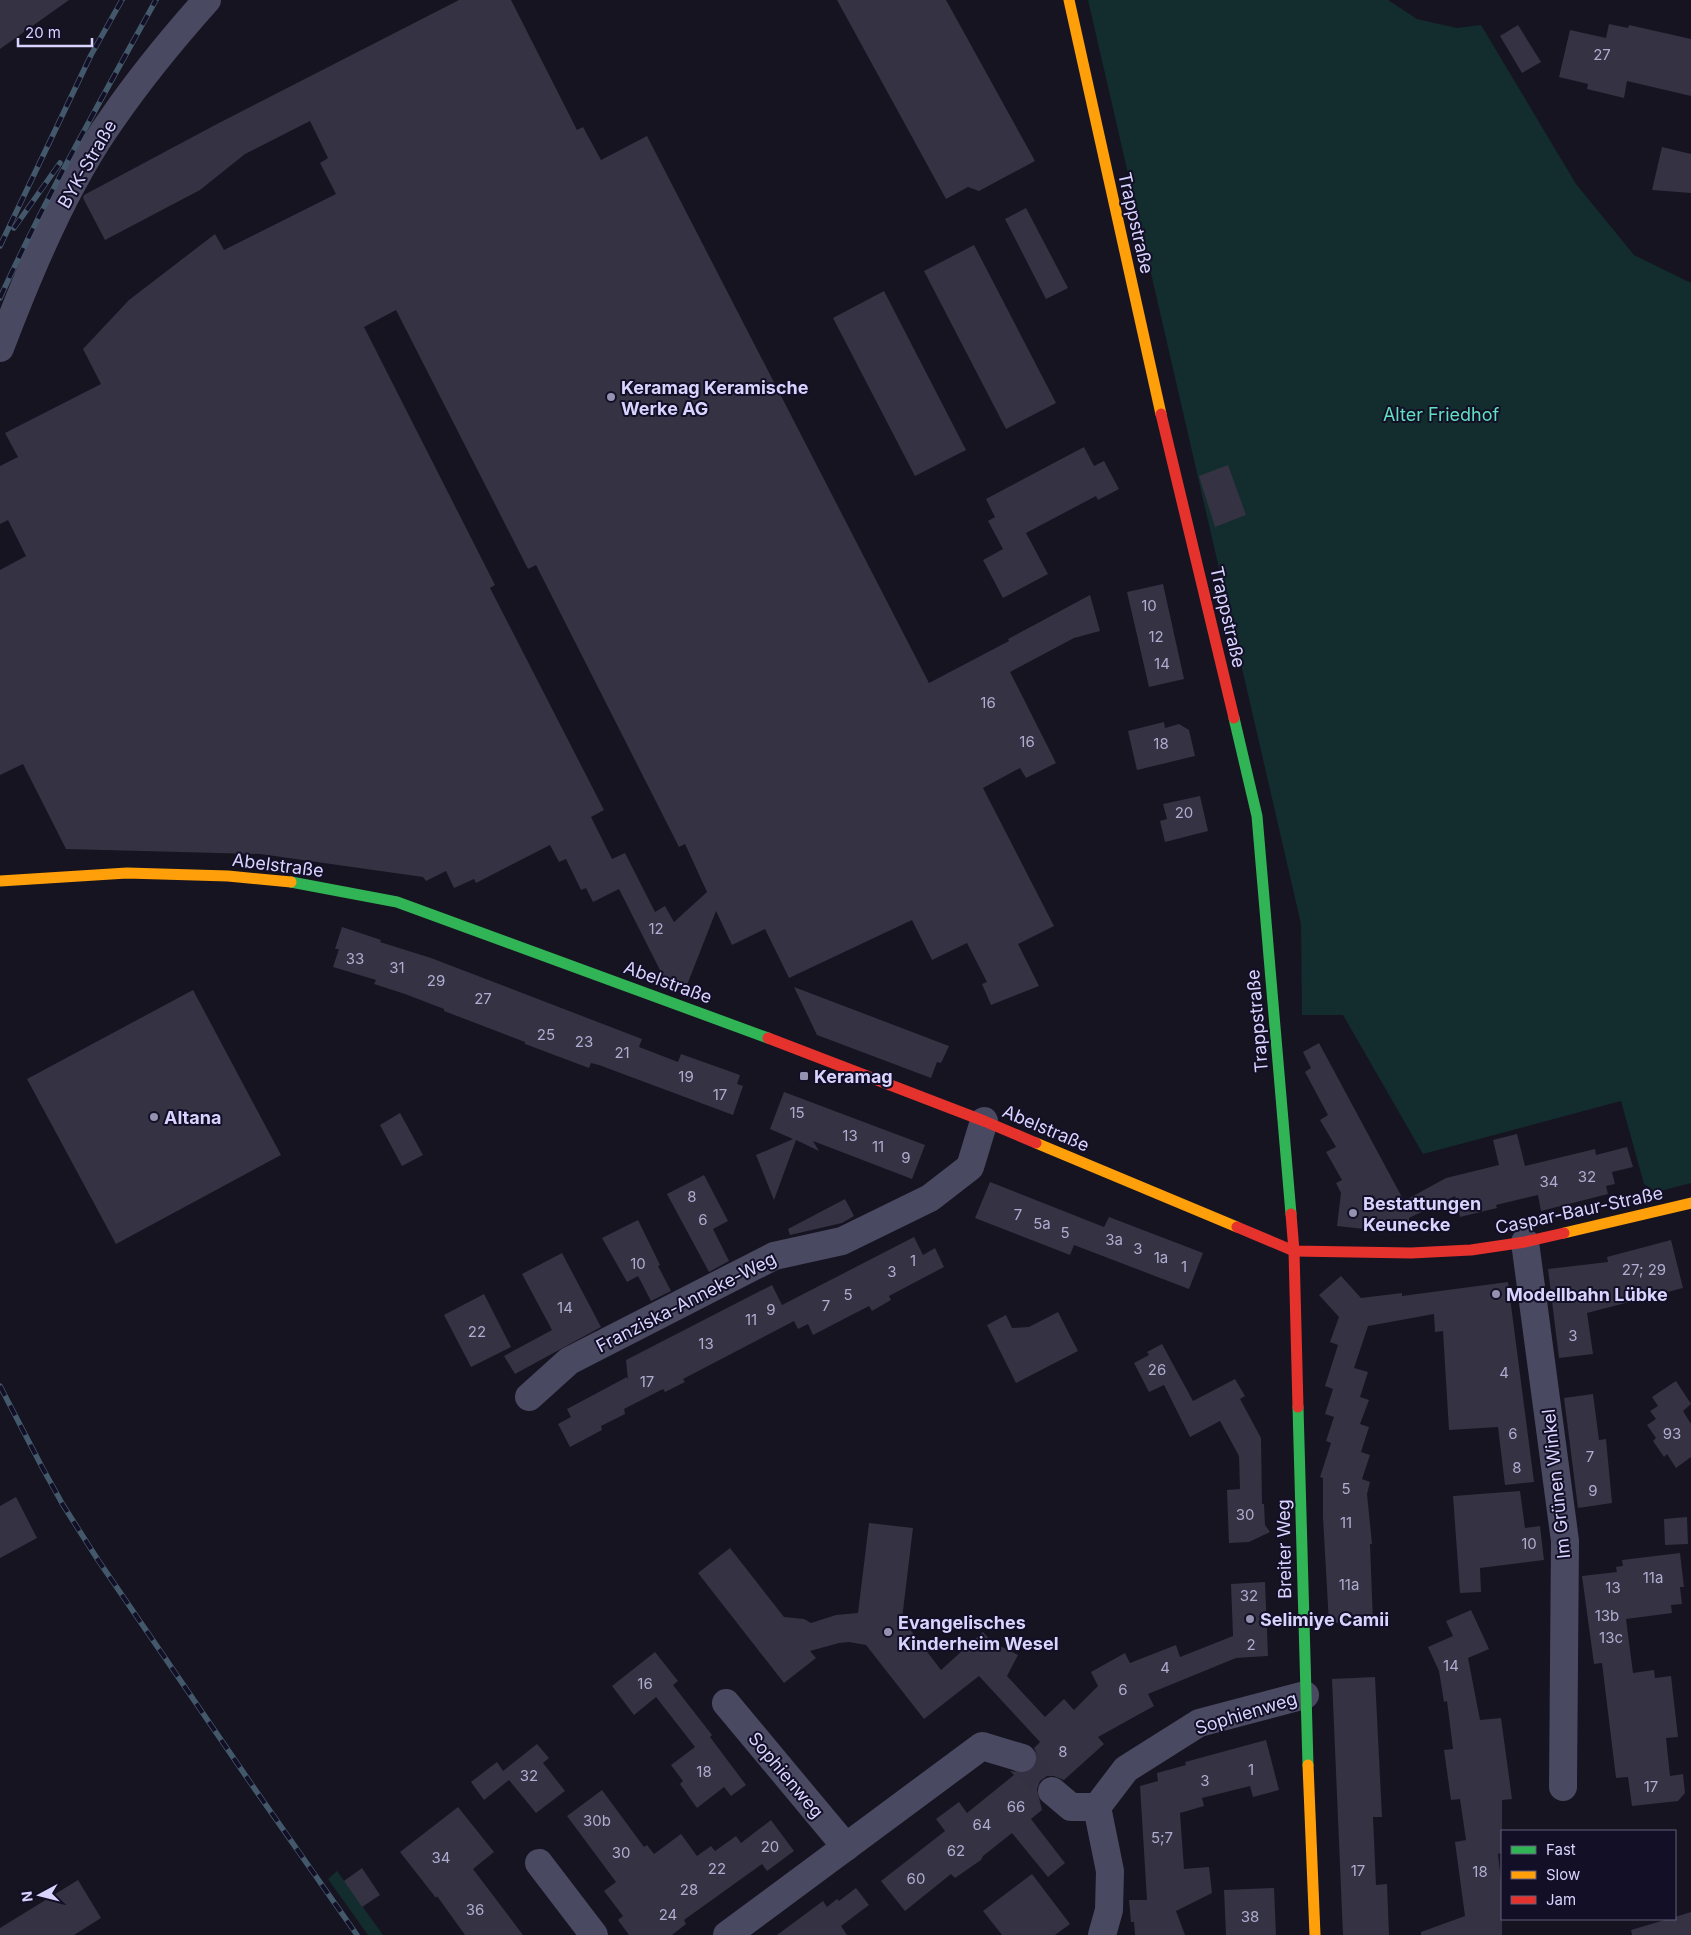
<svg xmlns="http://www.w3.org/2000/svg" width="1691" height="1935" font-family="Inter,sans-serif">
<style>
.green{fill:#132c2d}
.building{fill:#343243;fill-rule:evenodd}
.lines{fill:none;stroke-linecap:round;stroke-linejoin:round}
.street-tunnel{stroke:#333142;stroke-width:28;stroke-dasharray:28 14;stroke-linecap:butt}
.street{stroke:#4a4962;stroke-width:28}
.fast{stroke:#30b455;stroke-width:11}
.slow{stroke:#ff9f0a;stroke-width:11}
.jam{stroke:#e5322d;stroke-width:11}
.rail-casing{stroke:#43596b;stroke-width:5.5}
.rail{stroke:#130f26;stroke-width:4;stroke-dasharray:11;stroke-linecap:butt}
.poi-dot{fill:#9591b1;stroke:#130f26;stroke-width:2}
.labels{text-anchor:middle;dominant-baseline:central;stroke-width:4;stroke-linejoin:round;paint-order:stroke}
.number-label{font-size:15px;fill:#b0acd0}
.street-label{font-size:18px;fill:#d9d4ff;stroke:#130f26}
.poi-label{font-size:18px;font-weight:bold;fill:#d9d4ff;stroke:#130f26;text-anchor:start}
.park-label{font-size:18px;fill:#5fe0c0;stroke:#130f26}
</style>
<rect width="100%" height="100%" fill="#161421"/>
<g class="green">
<path d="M1088,0H1388L1417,19L1457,28L1481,25L1576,184L1634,255L1691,283V1183L1656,1192L1644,1184L1621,1101L1423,1154L1343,1015H1302L1301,924Z"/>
<path d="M337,1871L383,1935H368L328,1879Z"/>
</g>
<g class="building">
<path d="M0,0H69L0,49Z"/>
<path d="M459,0H511L577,130L583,127L601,160L647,136L929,683L1009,641L1008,639L1090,595L1100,631L1074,638L1010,672L1056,763L1026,778L1020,768L983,788L1054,926L1018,944L1039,986L991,1005L982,984L987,982L967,943L932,960L912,920L789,978L765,929L732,945L716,911L687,985L663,976L619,889L593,902L586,888L581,890L566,859L559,862L550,845L476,883L474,879L454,888L446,871L426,881L423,877L260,854L66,849L23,764L0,775V570L26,556L8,520L0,524V466L18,457L5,433L101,384L83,349L129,300L215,234L224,250L336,194L320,163L328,158L310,121L245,154L200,190L105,240L83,198L84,195L217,124ZM396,310L528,569L536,565L679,847L685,844L707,892L674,922L665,906L655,912L625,853L612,859L591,817L604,810L490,588L495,585L364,327Z"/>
<path d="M837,0H946L1035,161L979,191L968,187L946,199Z"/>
<path d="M1609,24L1628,28L1629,25L1691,39V96L1627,81L1624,98L1587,89L1588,84L1559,77L1570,30L1606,38Z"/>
<path d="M1518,25L1541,62L1522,73L1500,36Z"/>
<path d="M1662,147L1691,154V193L1652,190Z"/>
<path d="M1026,208L1068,288L1046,299L1005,219Z"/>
<path d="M974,245L1056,403L1006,429L924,271Z"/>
<path d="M884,291L966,450L915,476L833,318Z"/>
<path d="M1084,447L1094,466L1104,461L1119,489L1098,500L1096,496L1026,533L1048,574L1003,598L983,560L1003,549L988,521L995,517L986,499Z"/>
<path d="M1228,465L1246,515L1215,527L1199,476Z"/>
<path d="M1163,584L1184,679L1149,687L1127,592Z"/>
<path d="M1164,722L1165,728L1179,724L1189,730L1195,756L1137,770L1128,731Z"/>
<path d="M1200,796L1208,831L1165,842L1160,821L1167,819L1163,804Z"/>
<path d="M342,927L381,940L380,942L431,958L642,1039L639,1047L678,1062L681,1054L740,1075L737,1084L743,1086L733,1115L599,1065L591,1063L589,1068L525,1044V1042L444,1011V1009L405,994L374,984L376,980L333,967L339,949H335Z"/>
<path d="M794,987L949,1046L941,1063L937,1062L931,1078L817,1035Z"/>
<path d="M193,990L281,1155L116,1244L27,1079Z"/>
<path d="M1319,1043L1404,1201L1446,1178L1499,1165L1493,1140L1517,1134L1525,1166L1595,1149L1596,1155L1627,1147L1633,1167L1612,1172L1615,1184L1606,1186L1608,1194L1541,1211L1538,1195L1496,1205L1497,1208L1460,1217L1455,1196L1409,1218V1231H1382L1337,1226L1341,1193L1336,1183L1342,1180L1326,1152L1336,1147L1320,1120L1328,1115L1305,1072L1311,1068L1303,1052Z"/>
<path d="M784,1092L925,1145L912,1179L813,1141L819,1151L796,1140L774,1200L756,1155L793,1139L770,1129Z"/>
<path d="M400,1113L423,1155L402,1166L380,1125Z"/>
<path d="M704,1175L728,1221L713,1229L729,1261L709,1272L667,1194Z"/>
<path d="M990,1182L1104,1227L1109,1217L1203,1253L1189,1289L1074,1245L1070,1255L975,1218Z"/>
<path d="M845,1199L854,1216L842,1223L790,1235L788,1229Z"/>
<path d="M638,1220L660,1265L658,1266L671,1291L651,1301L638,1276L627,1282L602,1238Z"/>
<path d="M914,1237L923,1255L935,1248L944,1267L889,1296L891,1300L872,1311L869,1306L813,1335L808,1324L798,1329L794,1321L683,1379L685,1382L665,1392L663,1389L624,1409L625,1414L601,1426L602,1430L570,1447L558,1424L571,1417L567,1409L627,1377L628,1380L626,1360L772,1285L782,1305Z"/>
<path d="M1671,1240L1683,1288L1587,1313L1593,1354L1559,1358L1548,1269L1608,1262L1607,1257Z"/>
<path d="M562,1253L601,1327L515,1374L504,1356L552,1330L522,1274Z"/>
<path d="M1341,1276L1361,1298L1402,1293V1296L1508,1282L1534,1482L1505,1485L1498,1427L1449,1430L1443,1331L1435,1332L1434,1314L1368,1326L1354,1368L1368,1372L1360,1397L1369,1400L1360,1424L1369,1427L1361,1452L1370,1455L1362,1479L1370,1482L1367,1494L1372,1544H1370L1373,1622L1329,1623L1323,1518V1478L1320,1477L1331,1443L1326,1441L1334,1417L1325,1414L1333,1389L1325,1386L1338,1345L1330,1342L1339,1317L1319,1295Z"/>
<path d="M484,1294L511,1347L471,1367L444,1315Z"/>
<path d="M1058,1312L1078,1351L1016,1383L987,1325L1006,1315L1012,1328L1029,1327Z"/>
<path d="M1162,1344L1193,1401L1235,1379L1245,1396L1240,1399L1261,1438L1262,1504H1264L1265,1525L1270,1532L1249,1542L1229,1543L1227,1490L1240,1489L1239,1456L1220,1421L1190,1437L1164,1385L1149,1392L1134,1363L1149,1355L1147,1352Z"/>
<path d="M1676,1381L1691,1404L1683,1411L1691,1424V1457L1676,1468L1667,1454L1664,1457L1653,1441L1656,1438L1647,1425L1656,1419L1650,1411L1658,1406L1652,1397Z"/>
<path d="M1593,1394L1599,1440L1606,1439L1612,1503L1578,1508L1564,1398Z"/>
<path d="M1520,1491L1525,1528L1540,1526L1544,1560L1480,1568L1481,1592L1460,1593L1453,1496Z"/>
<path d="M16,1497L37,1538L0,1558V1506Z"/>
<path d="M1687,1517L1688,1544L1665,1545L1664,1519Z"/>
<path d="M869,1523L913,1528L902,1619L941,1670L983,1632L992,1642L1018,1655L1007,1676L1045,1717L1064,1699L1074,1710L1098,1686L1091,1672L1125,1653L1130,1663L1176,1645L1180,1657L1233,1636L1231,1584L1265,1582L1268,1656L1236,1658L1148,1694L1154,1706L1098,1737L1104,1744L1064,1780L1054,1776H1047L1040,1781L1037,1789L1042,1810L1031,1819L1065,1863L1048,1877L1012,1833L983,1856L981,1860L955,1878L951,1874L905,1911L881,1881L945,1831L936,1819L959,1802L967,1813L1014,1775L1010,1771L1025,1773L1032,1770L1037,1762V1754L1034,1748L1040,1742L979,1676L924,1719L866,1645L849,1642L839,1643L810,1651L816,1658L784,1683L698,1573L730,1548L784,1617L804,1619L811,1623L836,1615L858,1613Z"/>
<path d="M1680,1553L1684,1587H1680L1682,1604L1671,1605L1672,1613L1626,1619L1633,1673L1654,1670L1655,1678L1671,1676L1678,1737L1666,1738L1670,1776L1683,1774L1685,1793L1678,1801L1632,1806L1628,1777L1616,1778L1602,1663L1594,1664L1582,1576L1617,1572L1616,1567L1623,1566L1622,1560Z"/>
<path d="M1471,1610L1489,1649L1468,1658L1480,1720L1501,1718L1512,1799L1502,1800V1853L1498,1854L1502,1889V1935H1421V1932L1465,1916L1455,1842L1466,1840L1460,1799L1451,1800L1444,1750L1453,1749L1447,1701L1444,1702L1439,1671L1428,1647L1453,1636L1446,1621Z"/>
<path d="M655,1652L678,1681L673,1685L712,1735L710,1737L746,1785L731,1796L724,1787L697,1808L680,1784L683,1781L671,1765L695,1747L656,1697L634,1715L612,1686Z"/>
<path d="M1375,1677L1382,1817H1373L1376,1885L1387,1884L1389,1935H1343L1332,1679Z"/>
<path d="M1266,1740L1279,1790L1253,1797L1250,1786L1202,1798L1204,1806L1180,1813L1184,1869L1209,1867L1212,1893L1176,1911L1185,1935H1135L1134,1922H1131L1129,1900H1147L1140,1786L1158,1781L1157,1773L1186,1765L1185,1762Z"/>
<path d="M537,1744L549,1758L543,1763L565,1791L536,1813L509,1780L484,1800L471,1782L497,1762L503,1771Z"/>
<path d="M602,1790L644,1847L647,1845L654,1854L681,1834L697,1856L711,1846L715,1851L736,1836L741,1843L771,1820L794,1851L767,1871L762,1864L684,1920L686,1924L672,1935H629L618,1920L623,1916L604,1891L616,1882L567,1816Z"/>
<path d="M458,1807L494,1852L473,1869L523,1935H465L437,1896L436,1898L400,1852Z"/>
<path d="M362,1868L380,1895L362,1907L344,1881Z"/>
<path d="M1032,1874L1070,1924L1055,1935H1002L983,1911Z"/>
<path d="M78,1880L101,1918L74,1935H0V1928Z"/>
<path d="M856,1888L869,1905L841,1926L847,1935H777L823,1901L827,1907L837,1899L839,1901Z"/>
<path d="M1274,1888L1276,1935H1226L1224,1890Z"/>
<path d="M1691,1912V1935H1632L1631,1930L1668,1919H1675V1917Z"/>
</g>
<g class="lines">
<path class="street-tunnel" d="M1022,1758L1052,1791"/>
<g class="street">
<path d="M0,348C29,272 65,185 112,119C141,77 173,38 207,0"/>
<path d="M1525,1242L1565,1541L1563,1787"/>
<path d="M529,1397L569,1361L774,1256L842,1241L930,1198L970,1167L984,1121"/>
<path d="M726,1703L846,1847"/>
<path d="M1052,1791L1071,1807H1097L1126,1769L1199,1723L1305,1695"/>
<path d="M1097,1807L1110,1871L1109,1910L1102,1935"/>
<path d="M539,1863L594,1935"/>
<path d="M727,1935L982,1746L1022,1758"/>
</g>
<g class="fast">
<path d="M1234,718L1257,816L1291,1214"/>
<path d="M291,882L397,902L768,1038"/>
<path d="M1298,1407L1308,1765"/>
</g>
<g class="slow">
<path d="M1069,0L1161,414"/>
<path d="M0,881L127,873L228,876L291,882"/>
<path d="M1036,1143L1237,1227"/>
<path d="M1564,1233L1691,1203"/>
<path d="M1308,1765L1315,1935"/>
</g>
<g class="jam">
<path d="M1161,414L1234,718"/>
<path d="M768,1038L984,1121L1036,1143"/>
<path d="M1291,1214L1294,1251L1298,1407"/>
<path d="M1237,1227L1294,1251L1411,1253L1471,1250L1525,1242L1564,1233"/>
</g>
<defs>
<g id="rail">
<path d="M14,228L60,163"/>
<path d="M0,246L91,55L122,0"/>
<path d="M0,298C46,196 102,98 156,0"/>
<path d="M0,1386L42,1467L63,1505L98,1560L252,1785L357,1935"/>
</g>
</defs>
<use href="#rail" class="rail-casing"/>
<use href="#rail" class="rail"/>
</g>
<g class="poi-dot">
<circle cx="611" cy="397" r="5"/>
<rect x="799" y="1071" width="10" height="10" rx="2.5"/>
<circle cx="154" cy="1117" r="5"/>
<circle cx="1353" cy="1213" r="5"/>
<circle cx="1496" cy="1294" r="5"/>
<circle cx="1250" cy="1619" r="5"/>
<circle cx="888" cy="1632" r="5"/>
</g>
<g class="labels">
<g class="number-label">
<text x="1602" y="54">27</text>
<text x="1149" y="605">10</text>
<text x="1156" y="636">12</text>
<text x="1162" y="663">14</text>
<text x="988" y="702">16</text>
<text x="1027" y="741">16</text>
<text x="1161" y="743">18</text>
<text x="1184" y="812">20</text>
<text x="656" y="928">12</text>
<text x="355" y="958">33</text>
<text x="397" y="967">31</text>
<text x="436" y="980">29</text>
<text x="483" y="998">27</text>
<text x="546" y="1034">25</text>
<text x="584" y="1041">23</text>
<text x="622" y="1052">21</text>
<text x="686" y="1076">19</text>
<text x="720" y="1094">17</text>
<text x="797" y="1112">15</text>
<text x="850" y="1135">13</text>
<text x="878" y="1146">11</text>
<text x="906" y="1157">9</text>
<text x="1587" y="1176">32</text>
<text x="1549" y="1181">34</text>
<text x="692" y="1196">8</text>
<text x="1018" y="1214">7</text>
<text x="703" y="1219">6</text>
<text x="1042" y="1223">5a</text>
<text x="1065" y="1232">5</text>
<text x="1114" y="1239">3a</text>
<text x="1138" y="1248">3</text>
<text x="1161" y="1257">1a</text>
<text x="913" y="1260">1</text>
<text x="638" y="1263">10</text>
<text x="1184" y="1266">1</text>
<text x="1644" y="1269">27; 29</text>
<text x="892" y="1271">3</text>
<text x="848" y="1294">5</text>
<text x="826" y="1305">7</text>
<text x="565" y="1307">14</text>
<text x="771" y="1309">9</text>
<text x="751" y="1319">11</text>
<text x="477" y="1331">22</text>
<text x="1573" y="1335">3</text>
<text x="706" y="1343">13</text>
<text x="1157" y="1369">26</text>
<text x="1504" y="1372">4</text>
<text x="647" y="1381">17</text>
<text x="1513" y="1433">6</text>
<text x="1672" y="1433">93</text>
<text x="1590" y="1456">7</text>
<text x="1517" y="1467">8</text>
<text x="1346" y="1488">5</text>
<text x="1593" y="1490">9</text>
<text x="1245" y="1514">30</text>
<text x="1346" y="1522">11</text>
<text x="1529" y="1543">10</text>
<text x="1653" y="1577">11a</text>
<text x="1349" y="1584">11a</text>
<text x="1613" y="1587">13</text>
<text x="1249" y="1595">32</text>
<text x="1607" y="1615">13b</text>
<text x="1611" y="1637">13c</text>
<text x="1251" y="1644">2</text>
<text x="1451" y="1665">14</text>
<text x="1165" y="1667">4</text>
<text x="645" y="1683">16</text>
<text x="1123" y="1689">6</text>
<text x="1063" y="1751">8</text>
<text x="1251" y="1769">1</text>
<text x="704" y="1771">18</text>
<text x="529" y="1775">32</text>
<text x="1205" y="1780">3</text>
<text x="1651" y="1786">17</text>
<text x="1016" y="1806">66</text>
<text x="597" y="1820">30b</text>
<text x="982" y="1824">64</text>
<text x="1162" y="1837">5;7</text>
<text x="770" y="1846">20</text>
<text x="956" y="1850">62</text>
<text x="621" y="1852">30</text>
<text x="441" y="1857">34</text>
<text x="717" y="1868">22</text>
<text x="1358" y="1870">17</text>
<text x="1480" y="1871">18</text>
<text x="916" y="1878">60</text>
<text x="689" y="1889">28</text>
<text x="475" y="1909">36</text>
<text x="668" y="1914">24</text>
<text x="1250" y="1916">38</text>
</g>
<g class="street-label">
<text transform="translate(87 164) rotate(-60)">BYK-Straße</text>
<text transform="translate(1136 223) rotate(77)">Trappstraße</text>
<text transform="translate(1228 617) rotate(77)">Trappstraße</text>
<text transform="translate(278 865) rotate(7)">Abelstraße</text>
<text transform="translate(668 982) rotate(20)">Abelstraße</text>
<text transform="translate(1257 1021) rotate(-95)">Trappstraße</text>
<text transform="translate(1046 1128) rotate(23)">Abelstraße</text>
<text transform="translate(1579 1210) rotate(-12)">Caspar-Baur-Straße</text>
<text transform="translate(686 1302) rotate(-27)">Franziska-Anneke-Weg</text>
<text transform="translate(1556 1484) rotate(-96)">Im Grünen Winkel</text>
<text transform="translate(1284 1549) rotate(-91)">Breiter Weg</text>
<text transform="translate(1246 1713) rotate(-17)">Sophienweg</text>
<text transform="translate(786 1775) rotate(50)">Sophienweg</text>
</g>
<g class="poi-label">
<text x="621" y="387">Keramag Keramische<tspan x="621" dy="21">Werke AG</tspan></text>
<text x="814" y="1076">Keramag</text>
<text x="164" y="1117">Altana</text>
<text x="1363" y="1203">Bestattungen<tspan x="1363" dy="21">Keunecke</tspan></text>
<text x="1506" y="1294">Modellbahn Lübke</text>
<text x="1260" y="1619">Selimiye Camii</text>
<text x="898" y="1622">Evangelisches<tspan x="898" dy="21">Kinderheim Wesel</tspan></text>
</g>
<g class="park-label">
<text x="1441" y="414">Alter Friedhof</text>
</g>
</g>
<rect x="1501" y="1830" width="175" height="90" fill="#130f26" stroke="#625e7d"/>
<rect x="1511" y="1846" width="25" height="8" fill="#30b455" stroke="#625e7d"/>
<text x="1546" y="1855" font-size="15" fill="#d9d4ff">Fast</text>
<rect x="1511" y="1871" width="25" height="8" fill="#ff9f0a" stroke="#625e7d"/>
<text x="1546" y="1880" font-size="15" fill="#d9d4ff">Slow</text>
<rect x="1511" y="1896" width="25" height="8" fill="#e5322d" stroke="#625e7d"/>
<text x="1546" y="1905" font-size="15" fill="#d9d4ff">Jam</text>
<g transform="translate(40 1895) rotate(263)" stroke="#130f26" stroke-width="4" paint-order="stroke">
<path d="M0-4L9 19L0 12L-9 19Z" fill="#d9d4ff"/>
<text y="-8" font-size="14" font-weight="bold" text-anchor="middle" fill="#d9d4ff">N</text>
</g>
<path d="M18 38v8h74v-8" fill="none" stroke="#d9d4ff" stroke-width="2.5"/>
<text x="25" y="38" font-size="15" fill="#d9d4ff" stroke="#130f26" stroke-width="4" paint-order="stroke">20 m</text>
</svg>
